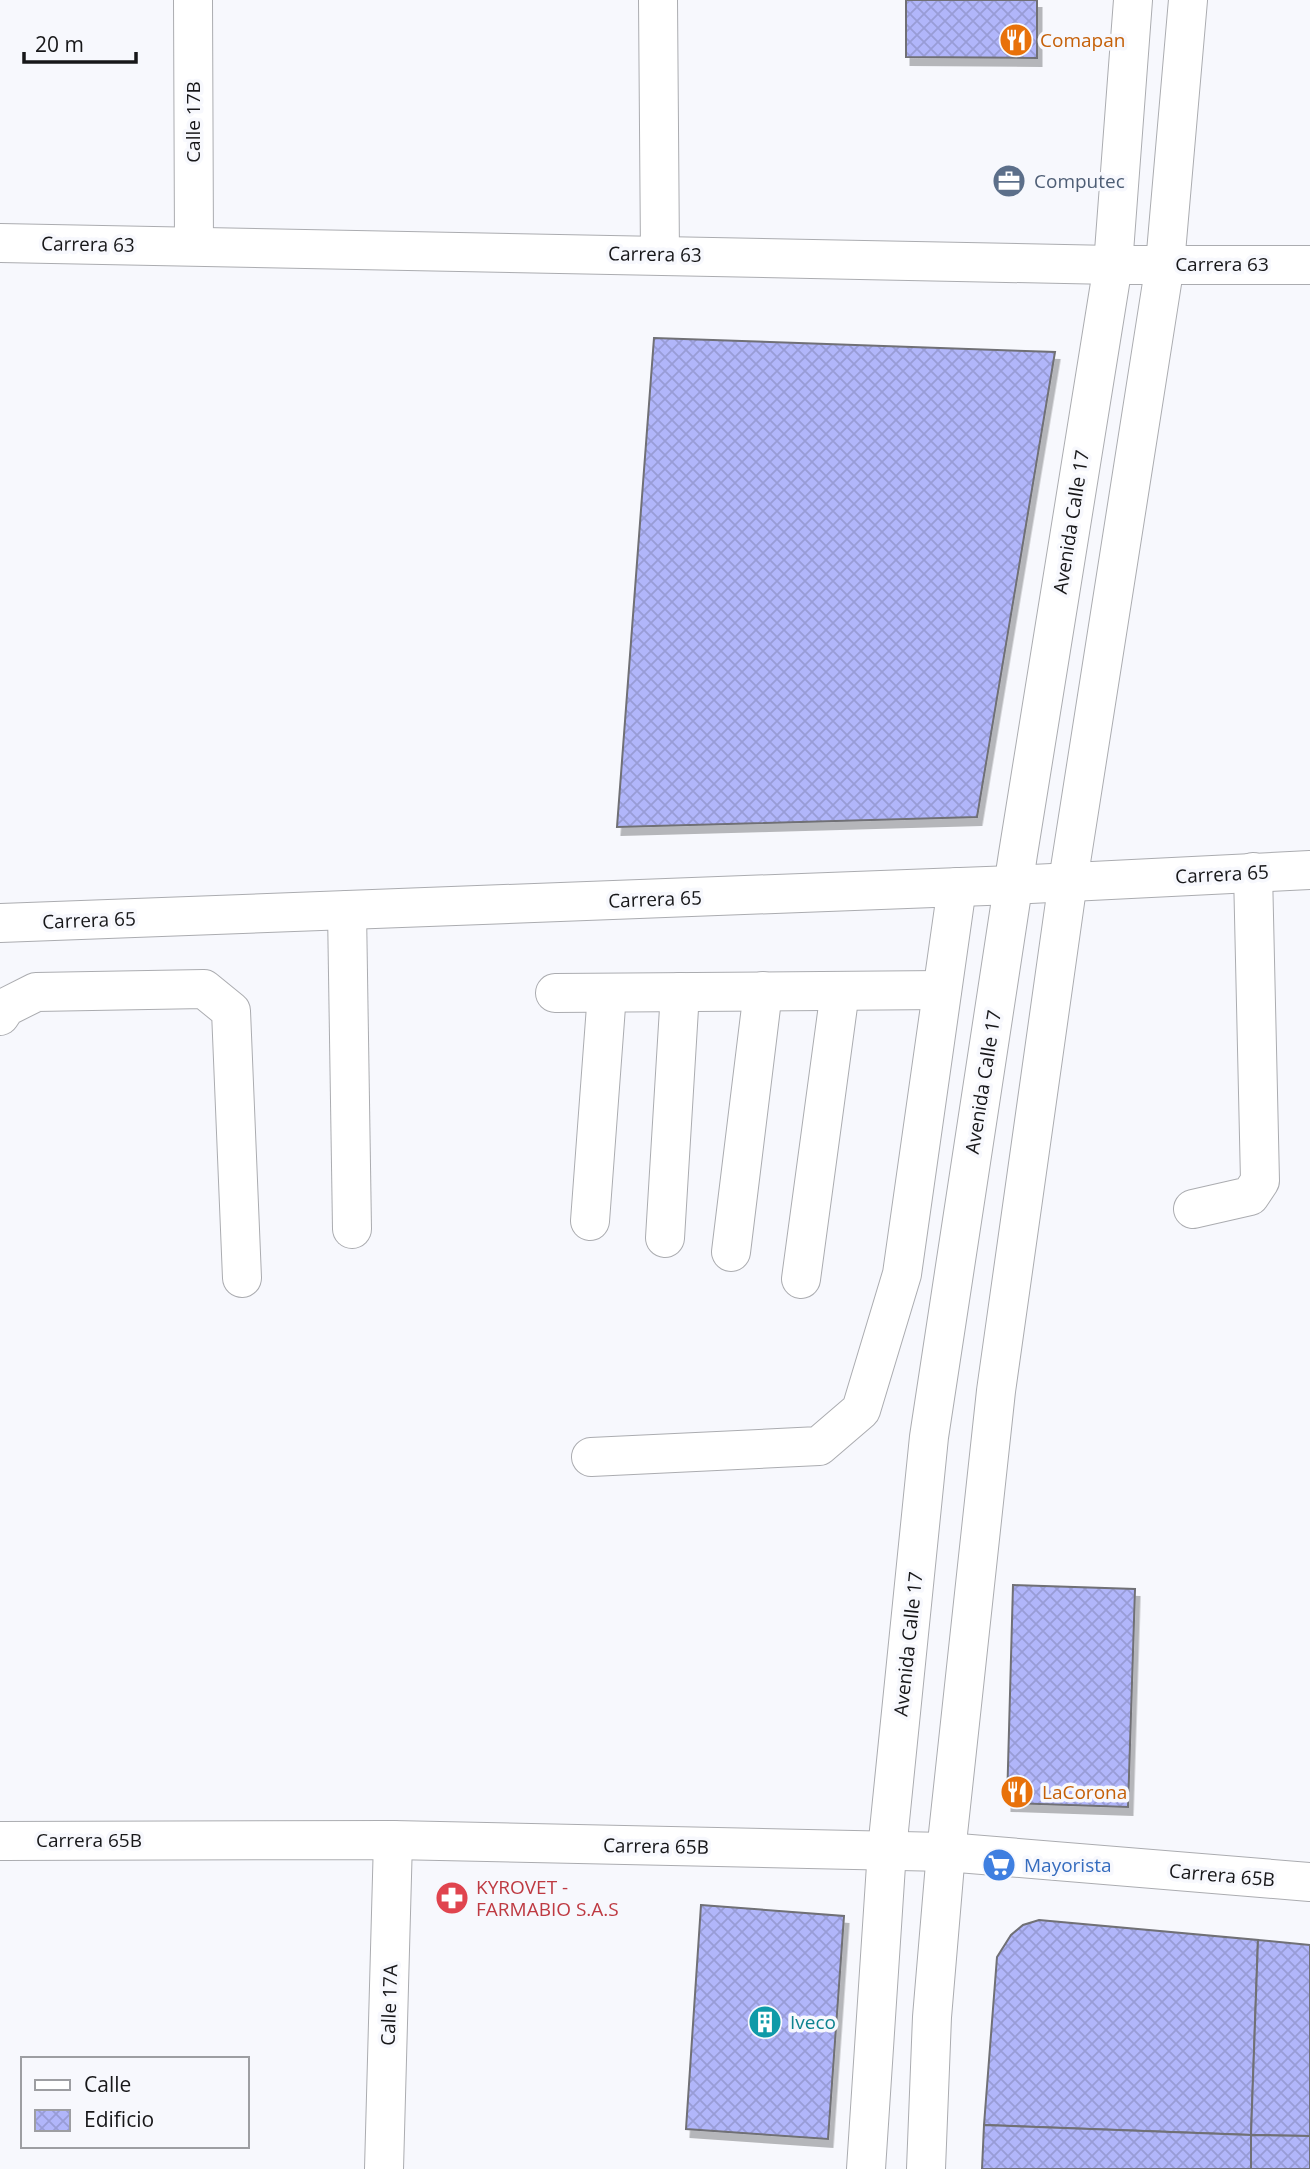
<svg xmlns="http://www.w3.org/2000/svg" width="1310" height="2169" font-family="'Open Sans',sans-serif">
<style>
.building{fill:url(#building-cross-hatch);stroke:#707075;stroke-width:2;filter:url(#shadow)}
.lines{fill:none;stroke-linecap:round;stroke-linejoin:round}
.minor-casing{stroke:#abacb0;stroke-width:40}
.minor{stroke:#fff;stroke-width:38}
.labels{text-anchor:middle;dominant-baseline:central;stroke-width:7;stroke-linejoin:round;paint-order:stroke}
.food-label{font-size:19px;fill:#c56008;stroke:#f7f8fd;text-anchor:start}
.street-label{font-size:19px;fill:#171719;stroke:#f7f8fd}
.service-label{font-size:19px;fill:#4e5e75;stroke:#f7f8fd;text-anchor:start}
.shop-label{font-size:19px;fill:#366cbe;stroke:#f7f8fd;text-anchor:start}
.health-label{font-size:19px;fill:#be3a42;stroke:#f7f8fd;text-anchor:start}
.culture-label{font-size:19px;fill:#0d838f;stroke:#f7f8fd;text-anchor:start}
</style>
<defs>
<pattern id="building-cross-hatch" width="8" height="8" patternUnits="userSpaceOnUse" patternTransform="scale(1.75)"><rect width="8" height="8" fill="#b1b6fa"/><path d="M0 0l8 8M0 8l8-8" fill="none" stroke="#989cd6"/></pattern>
<filter id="shadow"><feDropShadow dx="4.5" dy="8" stdDeviation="0" flood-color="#0004"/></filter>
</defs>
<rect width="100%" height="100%" fill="#f7f8fd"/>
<g class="building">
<path d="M906,0H1037V58L906,57Z"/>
<path d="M654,338L1055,352L977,817L617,827Z"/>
<path d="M1013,1585L1135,1589L1128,1807L1007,1803Z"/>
<path d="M701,1905L844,1916L828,2139L686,2129Z"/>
<path d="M1039,1920L1258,1940L1251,2135L984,2125L997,1957L1011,1935L1023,1925Z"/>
<path d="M1258,1940L1310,1945V2136L1251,2135Z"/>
<path d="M984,2125L1251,2135V2169H982Z"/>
<path d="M1251,2135L1310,2136V2169H1251Z"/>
</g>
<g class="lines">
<defs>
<g id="minor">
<path d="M193,0L194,245"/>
<path d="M658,0L660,255"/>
<path d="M0,243L1113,265H1310"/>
<path d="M347,910L352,1229"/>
<path d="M0,923L1013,885L1310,870"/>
<path d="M555,993L942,990"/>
<path d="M0,1016L6,1007L36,992L204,989L231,1011L242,1278"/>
<path d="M1193,1209L1250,1196L1260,1181L1253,872"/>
<path d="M590,1221L607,993"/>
<path d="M665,1238L680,992"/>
<path d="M731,1252L763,991"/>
<path d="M801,1279L840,991"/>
<path d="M591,1457L819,1446L861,1410L902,1274L957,887"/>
<path d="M0,1841L393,1840L946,1852L1310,1882"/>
<path d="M384,2169L393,1840"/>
<path d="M866,2169L887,1850L929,1437L1018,854L1113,265L1133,0"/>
<path d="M926,2169L932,2017L946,1852L996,1391L1068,881L1165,264L1188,0"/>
</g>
</defs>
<use href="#minor" class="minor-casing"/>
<use href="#minor" class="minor"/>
</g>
<defs>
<symbol id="restaurant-disc" viewBox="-11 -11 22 22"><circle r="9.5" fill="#e8710a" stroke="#f7f8fd"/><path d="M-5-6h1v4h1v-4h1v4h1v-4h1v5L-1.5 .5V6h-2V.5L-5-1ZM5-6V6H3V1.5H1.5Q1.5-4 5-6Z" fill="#fff"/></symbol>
<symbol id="office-disc" viewBox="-11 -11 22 22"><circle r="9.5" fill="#5c6f8a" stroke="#f7f8fd"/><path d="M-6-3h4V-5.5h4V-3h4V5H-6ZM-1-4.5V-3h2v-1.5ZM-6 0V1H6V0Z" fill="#fff"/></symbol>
<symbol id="supermarket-disc" viewBox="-11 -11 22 22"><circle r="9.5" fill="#3f7fe0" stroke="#f7f8fd"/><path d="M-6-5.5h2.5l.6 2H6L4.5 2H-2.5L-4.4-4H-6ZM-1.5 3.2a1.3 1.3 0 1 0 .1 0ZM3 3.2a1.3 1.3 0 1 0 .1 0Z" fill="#fff"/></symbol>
<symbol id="pharmacy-disc" viewBox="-11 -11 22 22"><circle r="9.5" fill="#e0444e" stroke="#f7f8fd"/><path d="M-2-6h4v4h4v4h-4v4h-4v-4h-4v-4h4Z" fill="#fff"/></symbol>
<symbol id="building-disc" viewBox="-11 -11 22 22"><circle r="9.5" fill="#0f9aa8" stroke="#f7f8fd"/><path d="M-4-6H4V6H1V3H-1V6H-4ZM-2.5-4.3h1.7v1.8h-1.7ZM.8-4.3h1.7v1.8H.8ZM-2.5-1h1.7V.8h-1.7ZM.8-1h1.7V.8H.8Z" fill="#fff"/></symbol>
</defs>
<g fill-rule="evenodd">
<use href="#restaurant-disc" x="997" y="21" width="38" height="38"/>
<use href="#office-disc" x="990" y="162" width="38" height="38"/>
<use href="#restaurant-disc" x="998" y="1773" width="38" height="38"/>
<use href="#supermarket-disc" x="980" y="1846" width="38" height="38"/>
<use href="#pharmacy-disc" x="433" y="1879" width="38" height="38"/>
<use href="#building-disc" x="746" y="2003" width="38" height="38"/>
</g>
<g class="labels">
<g class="food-label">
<text x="1040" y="40">Comapan</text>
<text x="1042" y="1792">LaCorona</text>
</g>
<g class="street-label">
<text transform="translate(193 122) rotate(-90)">Calle 17B</text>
<text transform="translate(88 244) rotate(1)">Carrera 63</text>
<text transform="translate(655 254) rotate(1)">Carrera 63</text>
<text x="1222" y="264">Carrera 63</text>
<text transform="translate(1071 522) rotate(-81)">Avenida Calle 17</text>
<text transform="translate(1222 874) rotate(-3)">Carrera 65</text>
<text transform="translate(655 899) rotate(-2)">Carrera 65</text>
<text transform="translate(89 920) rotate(-2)">Carrera 65</text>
<text transform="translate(983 1082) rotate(-81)">Avenida Calle 17</text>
<text transform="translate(908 1644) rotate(-84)">Avenida Calle 17</text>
<text x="89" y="1840">Carrera 65B</text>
<text transform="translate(656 1846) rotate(1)">Carrera 65B</text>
<text transform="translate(1222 1875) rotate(5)">Carrera 65B</text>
<text transform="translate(389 2005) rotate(-88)">Calle 17A</text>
</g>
<g class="service-label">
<text x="1034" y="181">Computec</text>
</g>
<g class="shop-label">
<text x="1024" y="1865">Mayorista</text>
</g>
<g class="health-label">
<text x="476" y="1887">KYROVET -<tspan x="476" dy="22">FARMABIO S.A.S</tspan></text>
</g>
<g class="culture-label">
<text x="790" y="2022">Iveco</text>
</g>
</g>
<rect x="21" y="2057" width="228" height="91" fill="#f7f8fd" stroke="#9d9ea2" stroke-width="2"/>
<rect x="35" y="2080" width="35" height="10" fill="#ffffff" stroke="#9d9ea2" stroke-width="2"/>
<text x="84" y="2092" font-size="21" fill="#171719">Calle</text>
<rect x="35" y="2110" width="35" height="21" fill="url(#building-cross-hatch)" stroke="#9d9ea2" stroke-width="2"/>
<text x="84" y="2127" font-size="21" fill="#171719">Edificio</text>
<path d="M24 52v10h112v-10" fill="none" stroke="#171719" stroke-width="3.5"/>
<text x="35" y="52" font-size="21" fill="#171719" stroke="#f7f8fd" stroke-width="5" paint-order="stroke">20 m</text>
</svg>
